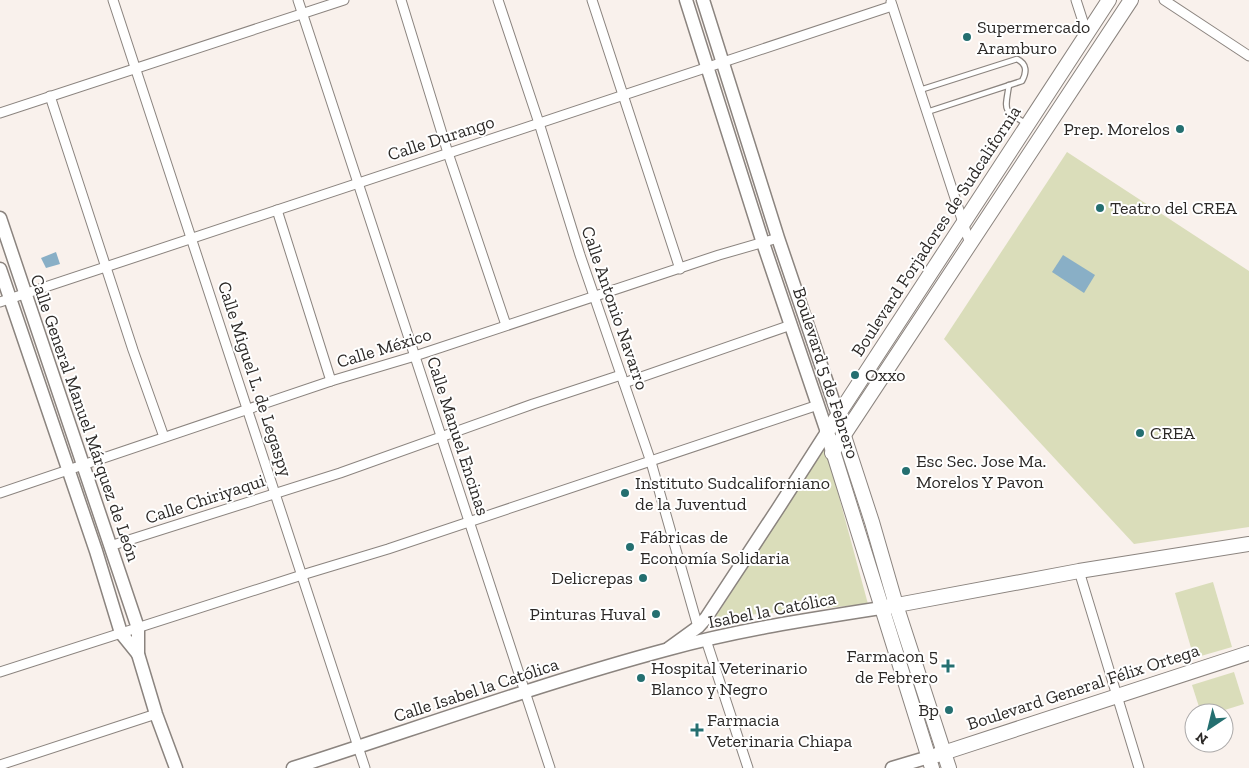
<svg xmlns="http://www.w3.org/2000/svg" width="1249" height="768" font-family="'Zilla Slab',serif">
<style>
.green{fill:#daddba}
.water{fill:#89afc6}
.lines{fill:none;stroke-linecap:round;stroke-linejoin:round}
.lane-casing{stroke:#8b847f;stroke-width:7}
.street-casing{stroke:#8b847f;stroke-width:11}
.secondary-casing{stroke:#8b847f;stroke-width:15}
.primary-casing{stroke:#8b847f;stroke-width:16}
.lane{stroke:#fff;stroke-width:4.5}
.street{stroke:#fff;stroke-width:9}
.secondary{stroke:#fff;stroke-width:12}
.primary{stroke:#fff;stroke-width:14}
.poi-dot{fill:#246f70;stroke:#fff;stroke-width:2}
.labels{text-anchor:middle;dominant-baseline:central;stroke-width:4;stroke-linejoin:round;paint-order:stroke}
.poi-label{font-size:18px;fill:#2c2927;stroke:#fff;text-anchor:start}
.street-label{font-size:18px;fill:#2c2927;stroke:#fff}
</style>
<rect width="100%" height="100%" fill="#f9f1ec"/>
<g class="green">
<path d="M1067,152L1249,271V527L1134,544L944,339Z"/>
<path d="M825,445L868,604L715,618Z"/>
<path d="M1213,582L1232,647L1194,658L1175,593Z"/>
<path d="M1234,672L1244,704L1215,713H1201L1192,685Z"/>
</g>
<g class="water">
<path d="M56,252L60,264L46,268L41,258Z"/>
<path d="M1063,255L1095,275L1084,293L1052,272Z"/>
</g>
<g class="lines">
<defs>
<g id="lane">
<path d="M1009,85C1005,111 1002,109 1025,123"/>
<path d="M920,90L1017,59C1027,64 1027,72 1022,81L927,112"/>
</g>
<g id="street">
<path d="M113,0L365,768"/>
<path d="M298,0L550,768"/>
<path d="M401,0L448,153L506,325"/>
<path d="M498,0L539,123L580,255L651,462L698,627"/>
<path d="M592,0L680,269"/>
<path d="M1076,0L1087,34"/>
<path d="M1164,0L1249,56"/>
<path d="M891,2L970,244"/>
<path d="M50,96L133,350L164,437"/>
<path d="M0,113L344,0"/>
<path d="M277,210L331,381"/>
<path d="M0,302L892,6"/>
<path d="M624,383L791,325"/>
<path d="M0,493L331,381L415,356L719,255L778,238"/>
<path d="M110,546L340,473L533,404L621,375"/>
<path d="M1079,571L1139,768"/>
<path d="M706,640L748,768"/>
<path d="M0,672L302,575L388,549L818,405"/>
<path d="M0,765L156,714"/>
</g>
<g id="secondary">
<path d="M703,0L778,238L838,415"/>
<path d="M0,218L138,628V654L156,714L176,768"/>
<path d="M0,269L96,551L121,633L138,654"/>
<path d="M669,648L698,627L706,618L777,510L827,432L763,243L686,0"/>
<path d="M293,768C418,728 542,683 669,649C738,630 810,619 881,608"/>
<path d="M892,768L929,757"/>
</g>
<g id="primary">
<path d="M842,430L872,522L896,605L949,768"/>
<path d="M832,453L1131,0"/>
<path d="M881,608L1079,571L1249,544"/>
<path d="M937,755L1249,653"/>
<path d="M932,768L827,432L1109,0"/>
</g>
</defs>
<use href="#lane" class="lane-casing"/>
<use href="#street" class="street-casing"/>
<use href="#secondary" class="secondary-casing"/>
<use href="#primary" class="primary-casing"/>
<use href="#lane" class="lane"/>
<use href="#street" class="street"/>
<use href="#secondary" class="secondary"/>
<use href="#primary" class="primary"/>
</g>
<g class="poi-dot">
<circle cx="967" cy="37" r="5"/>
<circle cx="1180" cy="129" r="5"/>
<circle cx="1100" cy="208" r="5"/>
<circle cx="855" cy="375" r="5"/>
<circle cx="1140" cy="433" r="5"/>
<circle cx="906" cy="471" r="5"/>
<circle cx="625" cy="493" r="5"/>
<circle cx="630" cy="547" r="5"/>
<circle cx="643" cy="578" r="5"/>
<circle cx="656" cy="614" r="5"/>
<path d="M945.5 658.5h5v5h5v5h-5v5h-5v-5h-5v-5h5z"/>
<circle cx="641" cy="678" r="5"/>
<circle cx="949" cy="710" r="5"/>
<path d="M694.5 722.5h5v5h5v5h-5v5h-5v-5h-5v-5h5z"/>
</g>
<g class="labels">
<g class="poi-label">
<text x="977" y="27">Supermercado<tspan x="977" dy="21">Aramburo</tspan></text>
<text x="1170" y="129" text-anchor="end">Prep. Morelos</text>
<text x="1110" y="208">Teatro del CREA</text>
<text x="865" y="375">Oxxo</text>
<text x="1150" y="433">CREA</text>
<text x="916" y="461">Esc Sec. Jose Ma.<tspan x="916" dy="21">Morelos Y Pavon</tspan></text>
<text x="635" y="483">Instituto Sudcaliforniano<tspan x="635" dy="21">de la Juventud</tspan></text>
<text x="640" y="537">Fábricas de<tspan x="640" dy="21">Economía Solidaria</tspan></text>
<text x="633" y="578" text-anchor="end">Delicrepas</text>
<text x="646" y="614" text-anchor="end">Pinturas Huval</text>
<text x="938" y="656" text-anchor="end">Farmacon 5<tspan x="938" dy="21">de Febrero</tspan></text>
<text x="651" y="668">Hospital Veterinario<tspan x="651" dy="21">Blanco y Negro</tspan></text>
<text x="939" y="710" text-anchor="end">Bp</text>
<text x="707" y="720">Farmacia<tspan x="707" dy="21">Veterinaria Chiapa</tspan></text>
</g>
<g class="street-label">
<text transform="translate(441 138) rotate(-18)">Calle Durango</text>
<text transform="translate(936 231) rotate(-57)">Boulevard Forjadores de Sudcalifornia</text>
<text transform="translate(615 308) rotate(71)">Calle Antonio Navarro</text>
<text transform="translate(384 348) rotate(-17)">Calle México</text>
<text transform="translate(826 373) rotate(72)">Boulevard 5 de Febrero</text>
<text transform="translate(255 379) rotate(72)">Calle Miguel L. de Legaspy</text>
<text transform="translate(85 418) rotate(71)">Calle General Manuel Márquez de León</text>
<text transform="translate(458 436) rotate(72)">Calle Manuel Encinas</text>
<text transform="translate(205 499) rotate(-18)">Calle Chiriyaqui</text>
<text transform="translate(772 610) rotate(-11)">Isabel la Católica</text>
<text transform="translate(1083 687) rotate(-18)">Boulevard General Félix Ortega</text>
<text transform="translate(476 690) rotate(-18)">Calle Isabel la Católica</text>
</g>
</g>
<g transform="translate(1209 728) rotate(215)"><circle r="24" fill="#ffffff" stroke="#aba9a9"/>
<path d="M0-4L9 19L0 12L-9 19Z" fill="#246f70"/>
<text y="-8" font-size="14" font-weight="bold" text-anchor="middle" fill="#2c2927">N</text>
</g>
</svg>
